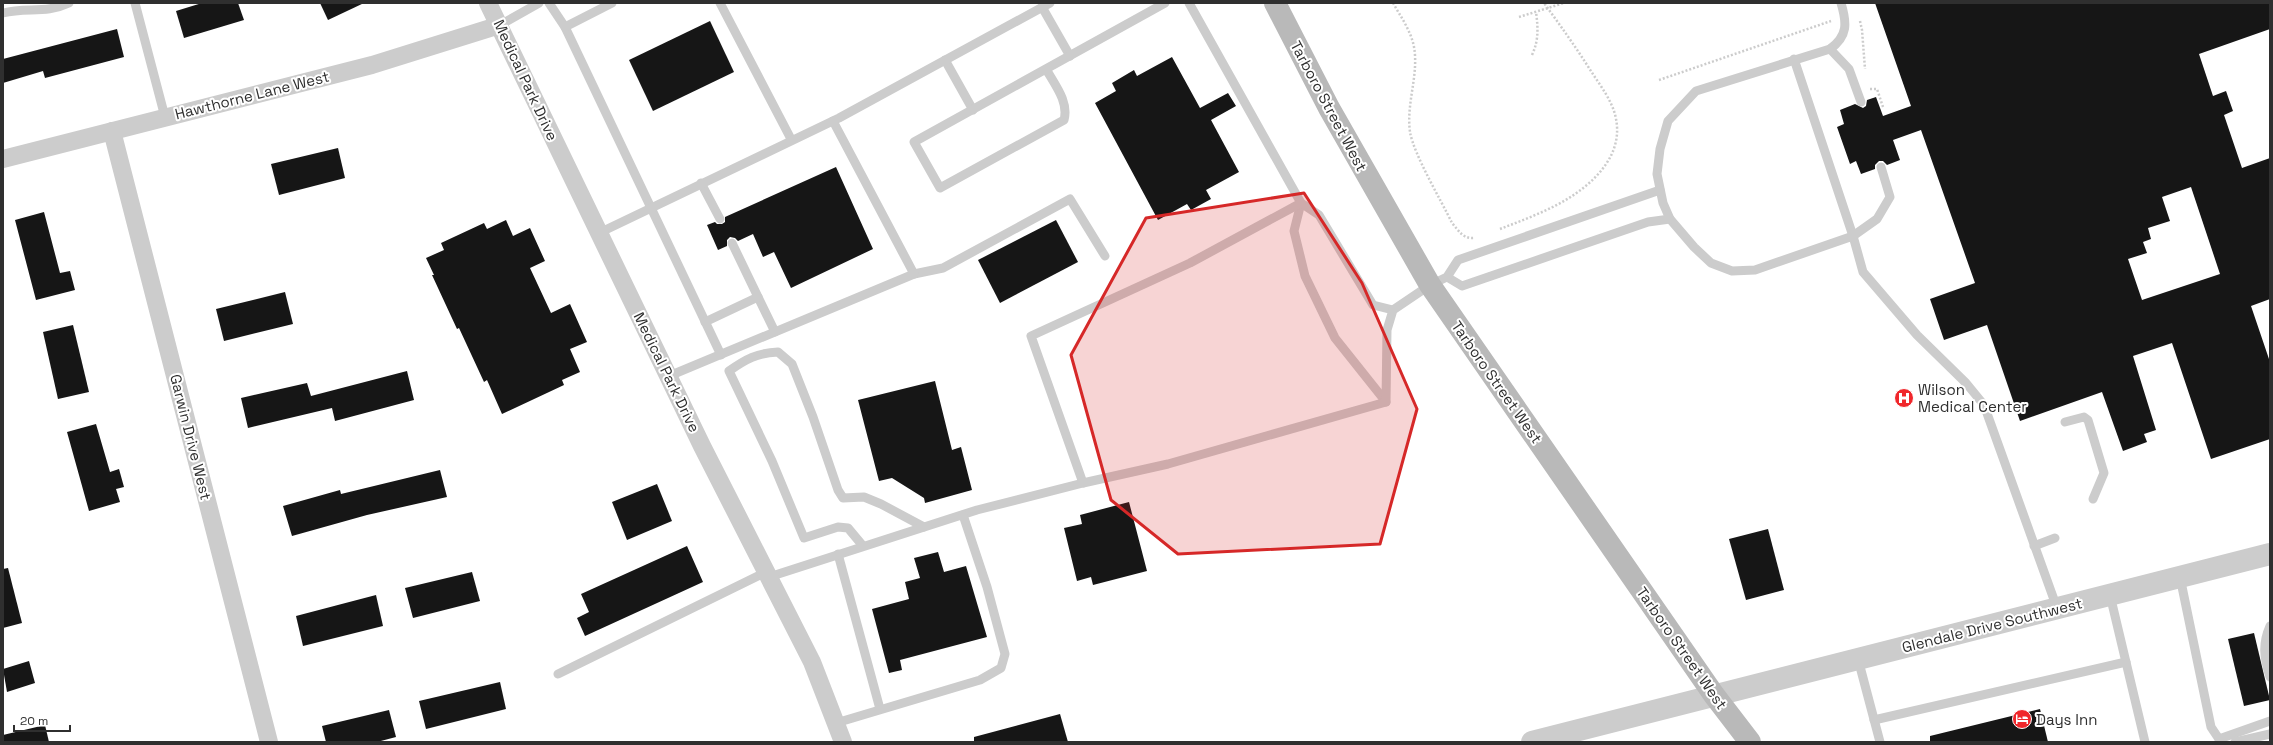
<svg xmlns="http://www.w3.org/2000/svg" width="2273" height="745" font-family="'Space Grotesk',sans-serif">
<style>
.building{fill:#161616;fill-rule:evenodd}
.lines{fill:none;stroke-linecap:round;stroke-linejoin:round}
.path{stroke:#ccc;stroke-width:2.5;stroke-dasharray:2 2;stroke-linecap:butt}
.service{stroke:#ccc;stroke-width:9}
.minor{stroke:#ccc;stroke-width:18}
.tertiary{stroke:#ccc;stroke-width:22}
.secondary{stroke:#b9b9b9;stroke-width:22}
.marked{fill:#d62828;fill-opacity:0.2;stroke:#d62828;stroke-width:3;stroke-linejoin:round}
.labels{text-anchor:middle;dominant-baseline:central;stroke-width:4;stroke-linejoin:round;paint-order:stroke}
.street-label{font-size:15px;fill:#2f2f2f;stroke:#fff}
.poi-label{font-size:15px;fill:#2f2f2f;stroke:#fff;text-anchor:start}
</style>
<rect width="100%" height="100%" fill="#fff"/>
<g class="building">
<path d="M202,3H238L244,20L184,38L176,11Z"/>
<path d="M320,3H364L328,20Z"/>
<path d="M1875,3H2270V29L2199,54L2213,96L2226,91L2233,111L2224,115L2242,168L2270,158V299L2251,306L2270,362V439L2211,459L2172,343L2133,356L2156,430L2144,434L2147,442L2123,451L2102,392L2020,421L1987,325L1944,340L1930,299L1975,283L1921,130L1893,140L1900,160L1887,165L1883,161H1879L1875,165V169L1861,174L1856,161L1850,164L1837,127L1844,124L1840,110L1855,104L1863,108L1866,106L1867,100L1876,97L1883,116L1911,106ZM2191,187L2220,274L2142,300L2128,259L2147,253L2143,242L2151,239L2148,228L2170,221L2162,197Z"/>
<path d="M710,21L734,72L653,111L629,60Z"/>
<path d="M117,29L124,57L45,78L43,71L3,83V59Z"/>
<path d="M1172,57L1200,108L1228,93L1236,106L1211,120L1239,172L1206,190L1211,199L1191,210L1187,204L1158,220L1095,103L1116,91L1112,83L1134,70L1137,76Z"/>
<path d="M338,148L345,178L279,195L271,164Z"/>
<path d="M836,167L873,249L791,288L774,252L763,257L753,234L738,241L735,238L730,237L727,240V246L718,250L707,225L715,222L717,224H722L725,222V217Z"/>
<path d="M44,212L60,273L70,271L75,290L36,300L15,220Z"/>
<path d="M506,220L513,236L530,228L545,261L530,268L551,313L570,304L587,342L570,349L580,372L562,380L564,385L502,414L487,380L484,382L459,328L457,329L432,275H434L426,258L444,250L441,243L484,223L487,229Z"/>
<path d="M1056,220L1078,262L1000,303L978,260Z"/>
<path d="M285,292L293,324L224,341L216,309Z"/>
<path d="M73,325L89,392L58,399L43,332Z"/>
<path d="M407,371L414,400L335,421L332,408L248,428L241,398L307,383L311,396Z"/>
<path d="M935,381L952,450L961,447L972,490L925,503L924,498L892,478L879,481L858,400Z"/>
<path d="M96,424L110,472L119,469L124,487L116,489L120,502L89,511L67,432Z"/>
<path d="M440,470L447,497L367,515L292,536L283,506L340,490L341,494Z"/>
<path d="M657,484L672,521L627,540L612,502Z"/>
<path d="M1129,502L1147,571L1093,585L1091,577L1077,581L1064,528L1082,524L1080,515Z"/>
<path d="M1768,529L1784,590L1746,600L1729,539Z"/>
<path d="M687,546L703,582L585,636L577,618L589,612L581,594Z"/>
<path d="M938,552L944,572L966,566L987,637L900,660L902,670L889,673L872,609L909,599L905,582L920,578L914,558Z"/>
<path d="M8,568L22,623L3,628V569Z"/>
<path d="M472,572L480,601L413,618L405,588Z"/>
<path d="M376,595L383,626L303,646L296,616Z"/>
<path d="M2254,633L2270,700L2244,706L2228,639Z"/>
<path d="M29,661L35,683L7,692L3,669Z"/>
<path d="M500,682L506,709L426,729L419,701Z"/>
<path d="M2040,709L2048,742H1930V736Z"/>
<path d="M389,710L396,737L377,742H326L322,726Z"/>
<path d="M1060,714L1068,742H974V737Z"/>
<path d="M45,725L49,742H3V735Z"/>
</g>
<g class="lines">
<g class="path">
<path d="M1393,3C1401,17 1411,31 1414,47C1419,75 1406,103 1410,132C1414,155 1441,200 1452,223C1459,231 1463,239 1474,238"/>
<path d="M1519,17L1564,3"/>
<path d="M1860,21L1862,30L1865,69"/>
<path d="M1532,55C1539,40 1538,27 1536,12"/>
<path d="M1659,80L1831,21"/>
<path d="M1870,89H1877L1883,107"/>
<path d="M1500,229C1523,220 1548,211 1569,198C1596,181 1623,154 1616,119C1613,101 1599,84 1589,68C1575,46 1560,25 1544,3"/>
</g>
<g class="service">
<path d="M135,3L165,117"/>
<path d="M549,3L565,27L721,355"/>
<path d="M720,3L791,139"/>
<path d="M1189,3L1301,203L1319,215L1373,305L1393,310"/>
<path d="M1841,3C1847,23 1848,36 1830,49L1696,91L1668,121L1660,149L1657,174L1663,203L1670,219L1694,247L1711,263L1732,271L1755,270L1853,236L1877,219L1890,197L1881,167"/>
<path d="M1042,7L1070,56"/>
<path d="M3,13C27,7 46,14 69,3"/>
<path d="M500,25L539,3"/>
<path d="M565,27L612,3"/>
<path d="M1830,49L1849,69L1861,102"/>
<path d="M1794,59L1853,236L1863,272L1917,335L1966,383L1984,405L2057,608"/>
<path d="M945,60L973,110"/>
<path d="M1046,69C1055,85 1069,102 1064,120L940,188L914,142L1165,3"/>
<path d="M701,183L720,219"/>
<path d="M1301,203L1294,231L1305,276L1335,338L1386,402"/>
<path d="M599,233L839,118L1050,3"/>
<path d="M914,274L943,268L1070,199L1105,256"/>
<path d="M1447,277L1462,286L1648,222L1670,219"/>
<path d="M758,297L775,332"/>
<path d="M705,322L758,297L732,243"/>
<path d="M669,376L914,274L833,121"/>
<path d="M2065,422L2084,417L2088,420L2104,473L2093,499"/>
<path d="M1083,483L1031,336L1190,263L1301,203"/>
<path d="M863,546L848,528L838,527L804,538L772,461L729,371C746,359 757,353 778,352L792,364L813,417L838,490L843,498L864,497L881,504L924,527"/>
<path d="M2034,546L2055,538"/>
<path d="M838,554L880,709"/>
<path d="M769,577L977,510L1083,483L1168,464L1386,402L1387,330L1393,310L1430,285L1447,277L1458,260L1660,190"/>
<path d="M2180,577L2211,727L2219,739L2223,742"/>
<path d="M2110,595L2145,742"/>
<path d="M2270,626C2262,644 2264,658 2270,677"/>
<path d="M1858,659L1880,742"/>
<path d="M558,674L766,572"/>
<path d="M1874,720L2126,662"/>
<path d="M836,723L980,680L1001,668L1005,654L987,587L963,515"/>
<path d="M2219,739L2270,721"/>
<path d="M2235,742L2270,734"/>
</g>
<g class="minor">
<path d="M488,3L702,446L812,662L843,742"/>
<path d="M112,131L269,742"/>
<path d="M3,159L372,65L500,25"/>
</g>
<path class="tertiary" d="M1532,742L2270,554"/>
<path class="secondary" d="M1275,3L1329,108L1430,285L1714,695L1750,742"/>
</g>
<path class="marked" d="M1304,193L1362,283L1417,409L1380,544L1178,554L1111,500L1071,355L1146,218Z"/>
<defs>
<symbol id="hospital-disc" viewBox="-11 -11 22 22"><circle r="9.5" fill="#f0272b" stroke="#fff"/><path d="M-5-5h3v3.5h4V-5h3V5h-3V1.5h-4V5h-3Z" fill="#fff"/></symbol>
<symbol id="hotel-disc" viewBox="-11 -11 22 22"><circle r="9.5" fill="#f0272b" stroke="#fff"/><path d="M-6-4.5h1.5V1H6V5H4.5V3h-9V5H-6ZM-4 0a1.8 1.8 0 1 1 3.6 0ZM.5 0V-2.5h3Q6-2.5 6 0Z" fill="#fff"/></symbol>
</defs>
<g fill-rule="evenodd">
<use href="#hospital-disc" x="1893" y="387" width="22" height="22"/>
<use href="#hotel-disc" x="2011" y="708" width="22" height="22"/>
</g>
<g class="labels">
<g class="street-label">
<text transform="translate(526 80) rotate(65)">Medical Park Drive</text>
<text transform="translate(252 95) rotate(-14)">Hawthorne Lane West</text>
<text transform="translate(1329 106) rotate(62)">Tarboro Street West</text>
<text transform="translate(667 372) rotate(64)">Medical Park Drive</text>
<text transform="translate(1497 382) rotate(55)">Tarboro Street West</text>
<text transform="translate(191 437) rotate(76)">Garwin Drive West</text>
<text transform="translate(1992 625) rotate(-14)">Glendale Drive Southwest</text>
<text transform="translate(1682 648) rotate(55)">Tarboro Street West</text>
</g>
<g class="poi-label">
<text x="1918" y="389">Wilson<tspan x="1918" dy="17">Medical Center</tspan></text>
<text x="2036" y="719">Days Inn</text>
</g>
</g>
<rect width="2273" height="745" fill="none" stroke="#2f2f2f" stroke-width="8"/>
<path d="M14 725v6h56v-6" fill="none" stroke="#2f2f2f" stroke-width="2"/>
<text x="20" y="725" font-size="12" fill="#2f2f2f" stroke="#ffffff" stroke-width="3" paint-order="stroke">20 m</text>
</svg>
